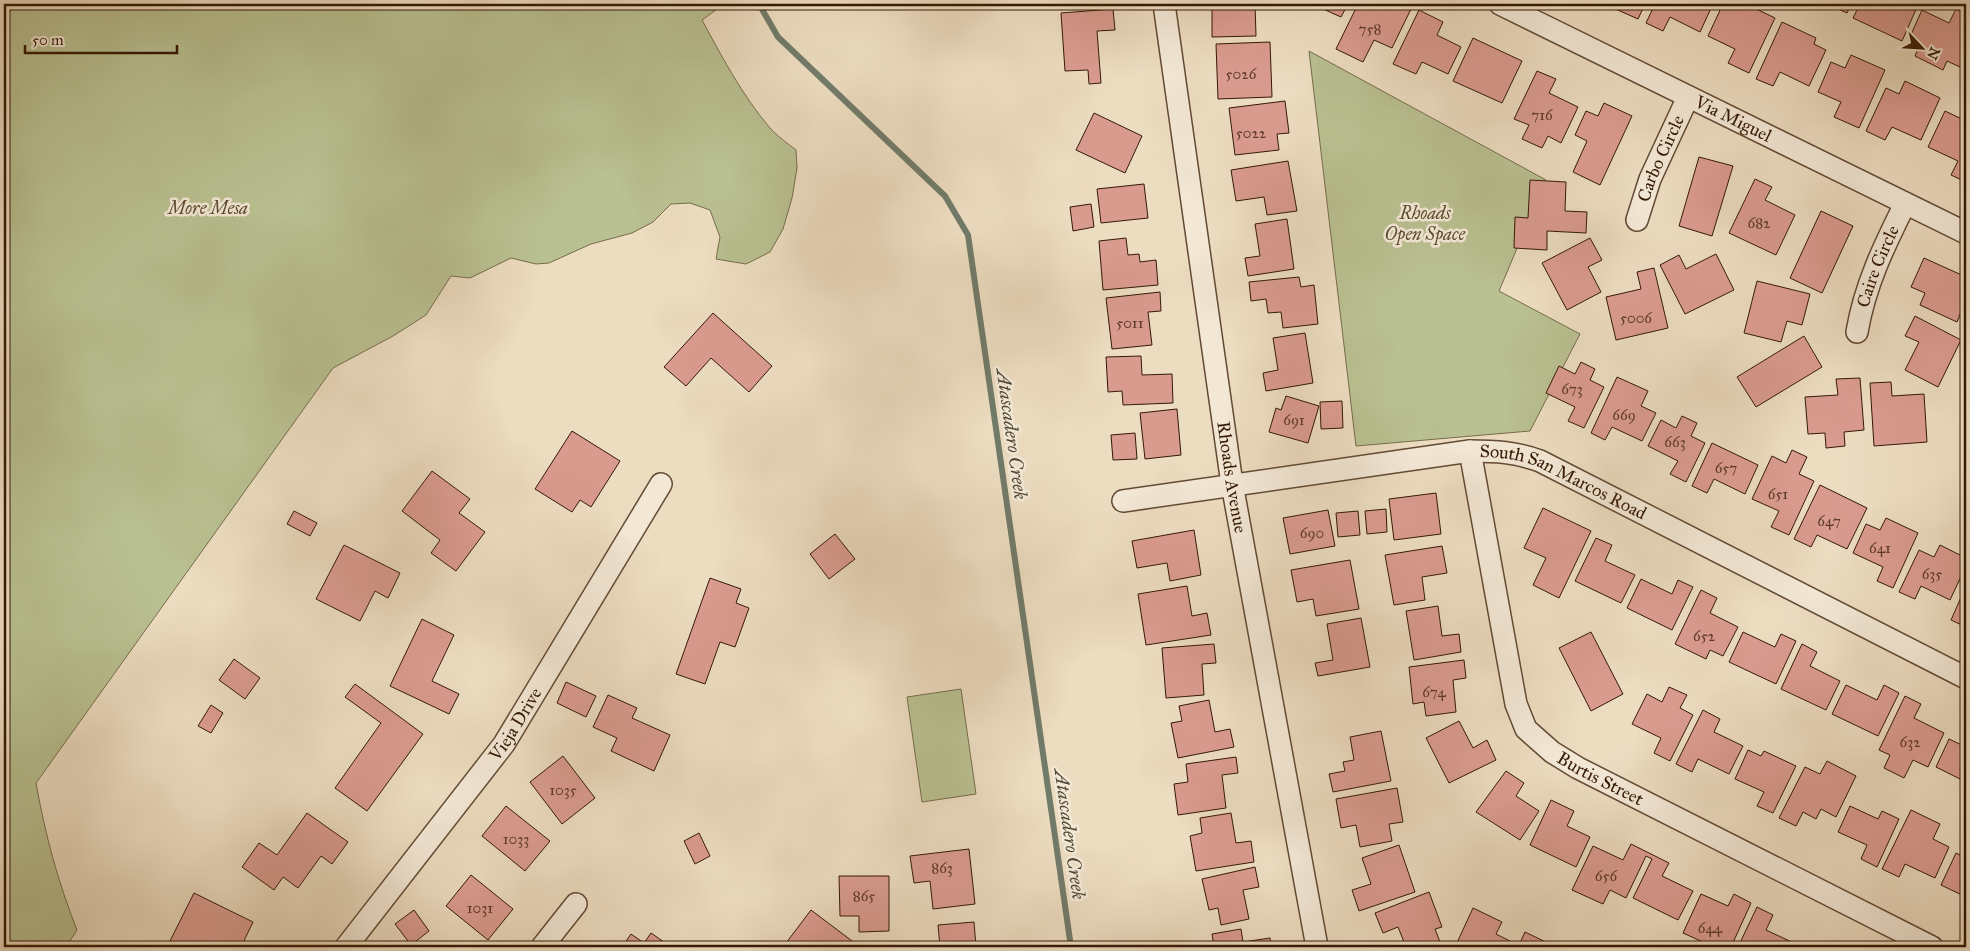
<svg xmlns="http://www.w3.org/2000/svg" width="1970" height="951" font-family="'IM FELL Great Primer',serif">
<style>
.green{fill:#b9c091;stroke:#766c4a}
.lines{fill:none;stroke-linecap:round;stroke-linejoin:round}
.stream{stroke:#717b69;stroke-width:6}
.building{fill:#da9b8f;stroke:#341904}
.street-casing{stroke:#624a33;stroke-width:24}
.street{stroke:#f3e8d6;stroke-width:21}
.labels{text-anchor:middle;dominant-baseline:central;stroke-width:5;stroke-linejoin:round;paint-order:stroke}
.number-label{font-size:15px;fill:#5e3a27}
.street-label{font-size:18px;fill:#341904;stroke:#f3e8d6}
.park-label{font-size:18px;font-style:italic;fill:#5c4b2e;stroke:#f3e8d6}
.water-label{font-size:19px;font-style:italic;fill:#524a37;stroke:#f3e8d6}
</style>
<rect width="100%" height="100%" fill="#ecdcc0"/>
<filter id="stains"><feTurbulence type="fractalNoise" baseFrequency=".004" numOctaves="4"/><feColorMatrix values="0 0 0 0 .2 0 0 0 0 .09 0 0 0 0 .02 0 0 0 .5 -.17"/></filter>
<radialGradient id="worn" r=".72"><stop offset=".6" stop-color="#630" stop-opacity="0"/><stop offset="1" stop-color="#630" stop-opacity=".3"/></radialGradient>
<g class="green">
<path d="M4,4H724L702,20C722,57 742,95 770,128C777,136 787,143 796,150L797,168L792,198L783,229L770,252L746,264L716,259L720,237L710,210L690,203L671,204L653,222L632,233L591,244L549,263L536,264L511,258L470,278L451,276L426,315L393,336L333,368L36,783C45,834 58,882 77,930L66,947H4Z"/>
<path d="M1309,51L1546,180L1499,291L1580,334L1530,431L1356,446Z"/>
<path d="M961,689L976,794L922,802L907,697Z"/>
</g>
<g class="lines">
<path class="stream" d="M759,4L778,37L945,196L968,235L1071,947"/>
</g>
<g class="building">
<path d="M1212,4H1255L1256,36L1212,37Z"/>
<path d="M1312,4H1348L1341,17Z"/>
<path d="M1358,4H1400L1411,9L1392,48L1374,40L1363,62L1336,49Z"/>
<path d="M1612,4H1645L1638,19L1611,7Z"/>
<path d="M1655,4H1713L1700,32L1670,17L1663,31L1646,23Z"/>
<path d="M1723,4H1746L1775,18L1749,73L1728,63L1735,49L1708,36Z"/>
<path d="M1827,4H1851L1847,13Z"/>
<path d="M1860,4H1916L1918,5L1902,41L1853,18Z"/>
<path d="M1113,9L1115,30L1097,31L1101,83L1089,84L1088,70L1065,71L1061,13Z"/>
<path d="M1956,9L1966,14V54L1960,67L1947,61L1943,70L1915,56L1920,44L1909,39L1922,10L1949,23Z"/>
<path d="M1419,10L1443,22L1437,35L1461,47L1448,74L1422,62L1416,74L1393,64Z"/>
<path d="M1782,22L1816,38L1814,44L1826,50L1809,86L1780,72L1773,86L1756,79Z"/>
<path d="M1473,38L1522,61L1502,103L1453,81Z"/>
<path d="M1270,42L1272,97L1218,99L1216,44Z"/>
<path d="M1851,55L1885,70L1859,128L1834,117L1841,102L1818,92L1831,62L1845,68Z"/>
<path d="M1537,71L1556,79L1549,93L1578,107L1561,143L1548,136L1542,148L1522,139L1529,125L1514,119Z"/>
<path d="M1905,81L1940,98L1921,140L1892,127L1885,140L1866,131L1886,88L1899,94Z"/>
<path d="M1285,101L1289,133L1277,134L1279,150L1235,155L1229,108Z"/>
<path d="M1604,103L1632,116L1600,185L1573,172L1587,141L1575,135L1586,111L1598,116Z"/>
<path d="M1945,111L1966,121V182L1951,175L1958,161L1928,147Z"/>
<path d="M1094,113L1142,136L1125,173L1076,150Z"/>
<path d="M1699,157L1733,166L1712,236L1679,226Z"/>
<path d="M1288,161L1297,211L1267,215L1264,197L1236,201L1231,170Z"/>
<path d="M1755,179L1772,187L1765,200L1795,215L1776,255L1729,233Z"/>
<path d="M1530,180L1566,182L1565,211L1587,212L1586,233L1547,231V250L1514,248L1515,217L1528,218Z"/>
<path d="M1144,184L1148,218L1101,223L1097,189Z"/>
<path d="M1091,204L1094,227L1073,231L1070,207Z"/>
<path d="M1821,211L1853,226L1822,293L1790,278Z"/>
<path d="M1287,219L1294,269L1248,276L1245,258L1260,256L1255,224Z"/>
<path d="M1126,238L1128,255L1139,254L1140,262L1156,260L1158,285L1103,290L1099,241Z"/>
<path d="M1590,238L1602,260L1588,267L1601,292L1567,310L1542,263Z"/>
<path d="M1716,254L1734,290L1685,314L1660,265L1679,255L1686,269Z"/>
<path d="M1924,258L1966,277V309L1963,307L1957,322L1920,305L1925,293L1911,287Z"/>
<path d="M1654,268L1668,328L1616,340L1606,297L1641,289L1637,272Z"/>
<path d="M1299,277L1301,287L1314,285L1318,324L1283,328L1281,312L1268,313L1266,299L1251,301L1249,282Z"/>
<path d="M1757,281L1810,294L1802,325L1787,321L1781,342L1744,333Z"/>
<path d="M1160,292L1161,311L1148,312L1152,345L1112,349L1106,298Z"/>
<path d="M713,313L772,366L749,392L711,358L686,386L664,367Z"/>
<path d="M1915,316L1961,340L1938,387L1905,370L1919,342L1905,336Z"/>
<path d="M1305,333L1313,383L1266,391L1263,373L1278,370L1273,338Z"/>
<path d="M1804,336L1822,367L1756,407L1737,377Z"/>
<path d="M1141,356L1142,375L1172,374L1173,403L1123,405L1122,391L1108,392L1106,357Z"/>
<path d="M1581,362L1595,369L1590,380L1604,387L1584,428L1568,421L1575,407L1546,393L1559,366L1575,374Z"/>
<path d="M1617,377L1648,391L1641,406L1656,413L1642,441L1612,427L1605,440L1591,433Z"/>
<path d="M1860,378L1864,430L1844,432L1845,446L1826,448L1825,433L1808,434L1805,397L1838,395L1836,379Z"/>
<path d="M1891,382L1892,396L1924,394L1927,442L1874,446L1870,383Z"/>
<path d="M1286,396L1319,406L1308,443L1269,432L1276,408L1281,410Z"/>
<path d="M1342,401L1343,428L1321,429L1320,402Z"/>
<path d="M1177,409L1181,455L1145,459L1140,413Z"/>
<path d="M1682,416L1697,423L1691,436L1705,443L1686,482L1670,474L1678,461L1648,446L1661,420L1676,428Z"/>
<path d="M572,431L620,461L591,507L580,500L572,512L535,489Z"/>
<path d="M1135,433L1137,459L1113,460L1111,435Z"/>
<path d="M1712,443L1758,465L1745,494L1714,479L1707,493L1692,486Z"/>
<path d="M1792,450L1807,457L1799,474L1814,481L1789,535L1771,527L1779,511L1752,499L1772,456L1786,463Z"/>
<path d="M432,471L470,499L459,513L485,532L456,571L431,553L440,540L402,511Z"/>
<path d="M1820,485L1867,508L1847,549L1817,535L1811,547L1794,539Z"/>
<path d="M1436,493L1441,534L1394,540L1389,499Z"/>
<path d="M1543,508L1591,531L1559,598L1533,585L1546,558L1524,548Z"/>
<path d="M1386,509L1387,532L1367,534L1365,511Z"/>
<path d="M1328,510L1335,546L1290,554L1283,518Z"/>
<path d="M294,511L317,523L310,536L287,524Z"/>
<path d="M1358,511L1360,535L1338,537L1336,513Z"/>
<path d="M1886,518L1918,533L1893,588L1877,581L1883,567L1853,553L1866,524L1880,530Z"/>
<path d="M1194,530L1201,575L1170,581L1167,563L1137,568L1132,541Z"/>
<path d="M835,534L855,559L829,579L810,554Z"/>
<path d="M1596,538L1612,545L1605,561L1635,575L1621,603L1575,581Z"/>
<path d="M344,545L400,573L388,598L375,591L360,621L316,599Z"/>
<path d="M1940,545L1966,558V566L1950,600L1921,586L1915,599L1899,592L1919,550L1934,557Z"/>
<path d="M1442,546L1447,573L1422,577L1425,600L1394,605L1385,555Z"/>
<path d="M1350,560L1359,609L1316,616L1313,599L1297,602L1291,570Z"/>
<path d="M710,578L741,589L736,603L749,608L735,647L720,642L705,684L676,674Z"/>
<path d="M1641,579L1672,594L1678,580L1693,587L1672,630L1627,608Z"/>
<path d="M1187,586L1192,616L1207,613L1211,635L1146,645L1138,594Z"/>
<path d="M1966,586V627L1951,620Z"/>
<path d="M1701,590L1717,598L1710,613L1738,627L1723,656L1710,650L1706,659L1675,644Z"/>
<path d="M1438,606L1442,636L1459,634L1461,652L1414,660L1406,611Z"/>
<path d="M1361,618L1370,667L1318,676L1315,663L1333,660L1327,624Z"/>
<path d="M422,619L454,635L432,681L459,694L449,714L390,686Z"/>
<path d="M1591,632L1623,694L1591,711L1559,648Z"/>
<path d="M1743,632L1775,647L1781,634L1796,641L1776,684L1729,662Z"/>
<path d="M1214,644L1216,663L1202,664L1204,695L1166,698L1162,648Z"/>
<path d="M1802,644L1817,652L1810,666L1840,681L1826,710L1781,689Z"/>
<path d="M234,659L260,678L245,699L219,680Z"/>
<path d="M1464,660L1466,678L1453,680L1456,712L1426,716L1424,702L1413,704L1409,667Z"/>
<path d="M566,682L596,696L586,717L557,703Z"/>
<path d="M355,684L423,734L367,811L335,788L381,723L345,697Z"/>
<path d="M1846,685L1877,700L1884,685L1899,693L1878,736L1832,714Z"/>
<path d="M1669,687L1687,695L1680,708L1693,715L1670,761L1654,753L1661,738L1632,724L1647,694L1662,702Z"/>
<path d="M608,695L637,708L632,718L670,735L654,771L611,751L617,738L593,727Z"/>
<path d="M1905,696L1921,704L1914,718L1944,733L1928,767L1913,760L1904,778L1884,768L1890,755L1879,750Z"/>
<path d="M1209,700L1215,732L1230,729L1234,747L1178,758L1171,723L1182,721L1179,706Z"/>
<path d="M211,705L223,713L211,733L198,726Z"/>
<path d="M1703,710L1720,719L1714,732L1743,746L1729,774L1698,759L1692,772L1676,764Z"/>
<path d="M1459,721L1473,748L1487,740L1496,760L1449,783L1426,738Z"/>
<path d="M1381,731L1391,781L1333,792L1329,774L1345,771L1343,762L1354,760L1350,737Z"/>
<path d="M1949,739L1966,747V782L1936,767Z"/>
<path d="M1748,750L1761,756L1764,751L1796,766L1773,813L1757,806L1764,792L1735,779Z"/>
<path d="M563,756L595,798L562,824L530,782Z"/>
<path d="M1236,757L1238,773L1222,775L1226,808L1178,815L1174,784L1188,782L1186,764Z"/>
<path d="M1827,761L1856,776L1836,817L1821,809L1816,819L1803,812L1796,826L1779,818L1805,767L1820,774Z"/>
<path d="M1506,771L1524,783L1516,796L1539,811L1520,840L1476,812Z"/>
<path d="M1397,788L1403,822L1389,824L1392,841L1360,847L1356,825L1341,828L1336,799Z"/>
<path d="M1551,800L1574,811L1567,826L1590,837L1576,867L1530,845Z"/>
<path d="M506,806L550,841L525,871L482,836Z"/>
<path d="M1850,806L1878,819L1882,811L1899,819L1877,867L1861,859L1867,845L1838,832Z"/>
<path d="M1911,810L1940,824L1933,839L1949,847L1935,878L1905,864L1899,877L1882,869Z"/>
<path d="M307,813L348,842L332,864L321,856L298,888L283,877L274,890L242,867L259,843L277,855Z"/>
<path d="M1231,813L1236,843L1251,841L1254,862L1196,871L1190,836L1202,833L1200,818Z"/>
<path d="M699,833L710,856L695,864L684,841Z"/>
<path d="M1631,844L1669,863L1662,876L1693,891L1678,920L1633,898L1652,859L1646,856L1626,898L1610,890L1603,904L1572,890L1593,846L1623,860Z"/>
<path d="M1399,845L1415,892L1359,911L1352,890L1371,884L1362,858Z"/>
<path d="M969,849L975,904L933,909L930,881L914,883L910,856Z"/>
<path d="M1956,853L1966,858V897L1941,885Z"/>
<path d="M1255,867L1259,887L1243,890L1249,919L1221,925L1218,908L1209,910L1202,879Z"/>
<path d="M471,875L513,909L488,940L446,906Z"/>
<path d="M839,876H889V931L859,932V916H840Z"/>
<path d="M1429,892L1442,927L1435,929L1440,942L1427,947H1406L1398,927L1383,933L1375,913Z"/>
<path d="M194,893L253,922L241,947H167Z"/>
<path d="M1701,894L1728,906L1734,894L1751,903L1731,947L1718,942L1714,947L1683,933Z"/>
<path d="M1757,907L1773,915L1766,930L1796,944L1794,947H1738Z"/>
<path d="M1473,908L1502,922L1496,934L1512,942L1509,947H1455Z"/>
<path d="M414,910L429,931L411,945L395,924Z"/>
<path d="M811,910L860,947H783Z"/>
<path d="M974,922L976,947H940L938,925Z"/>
<path d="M1241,929L1243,942L1270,938L1271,947H1214L1212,934Z"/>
<path d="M1525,932L1556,947H1518Z"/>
<path d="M651,933L671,947H622L631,934L644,943Z"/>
</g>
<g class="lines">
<defs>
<g id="street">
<path id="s1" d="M1164,4L1232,484L1317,947"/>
<path id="s2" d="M1500,4L1966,233"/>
<path id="s3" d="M1637,220L1650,179L1688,97"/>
<path id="s4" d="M1857,332C1865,285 1884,246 1905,204"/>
<path id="s5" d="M1470,451L1516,704L1526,729L1552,752L1578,768L1932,947"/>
<path id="s6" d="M1123,501L1470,451C1495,451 1516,452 1540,461L1966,678"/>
<path id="s7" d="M346,947L504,744L661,484"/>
<path d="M542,947L576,904"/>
</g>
</defs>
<use href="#street" class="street-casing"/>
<use href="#street" class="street"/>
</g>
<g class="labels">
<g class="number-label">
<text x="1370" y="29">758</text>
<text x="1241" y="74">5026</text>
<text x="1542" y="115">716</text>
<text x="1251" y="133">5022</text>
<text x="1759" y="223">682</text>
<text x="1636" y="318">5006</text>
<text x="1130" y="323">5011</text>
<text x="1572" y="389">673</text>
<text x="1624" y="415">669</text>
<text x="1294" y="420">691</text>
<text x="1675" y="442">663</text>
<text x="1726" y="468">657</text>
<text x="1778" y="494">651</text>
<text x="1829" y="521">647</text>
<text x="1312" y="533">690</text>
<text x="1880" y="548">641</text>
<text x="1932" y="574">635</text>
<text x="1704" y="636">652</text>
<text x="1434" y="692">674</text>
<text x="1910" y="742">632</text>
<text x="563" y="790">1035</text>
<text x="516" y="839">1033</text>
<text x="942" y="868">863</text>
<text x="1606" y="876">656</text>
<text x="864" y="896">865</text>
<text x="480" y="908">1031</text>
<text x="1710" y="928">644</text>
</g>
<g class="street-label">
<text stroke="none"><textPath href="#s2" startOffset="260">Via Miguel</textPath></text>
<text stroke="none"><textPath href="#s3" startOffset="66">Carbo Circle</textPath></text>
<text stroke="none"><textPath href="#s4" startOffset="69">Caire Circle</textPath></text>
<text stroke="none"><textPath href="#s1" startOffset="478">Rhoads Avenue</textPath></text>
<text stroke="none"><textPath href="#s6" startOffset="450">South San Marcos Road</textPath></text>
<text stroke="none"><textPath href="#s7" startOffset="280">Vieja Drive</textPath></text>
<text stroke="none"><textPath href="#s5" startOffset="374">Burtis Street</textPath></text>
</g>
<g class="park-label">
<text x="208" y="208">More Mesa</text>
<text x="1425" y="213">Rhoads<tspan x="1425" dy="21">Open Space</tspan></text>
</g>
<g class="water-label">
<text transform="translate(1012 434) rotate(82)">Atascadero Creek</text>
<text transform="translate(1070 834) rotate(82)">Atascadero Creek</text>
</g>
</g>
<rect width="1970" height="951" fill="none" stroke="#ecdcc0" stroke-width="20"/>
<rect x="5" y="5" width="1960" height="941" fill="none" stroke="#341904" stroke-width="2.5"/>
<rect x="10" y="10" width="1950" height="931" fill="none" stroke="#341904"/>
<g transform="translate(1922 48) rotate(115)" stroke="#f3e8d6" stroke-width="4" paint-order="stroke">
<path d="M0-4L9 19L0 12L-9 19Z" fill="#341904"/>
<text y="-8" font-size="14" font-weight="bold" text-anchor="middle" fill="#341904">N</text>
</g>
<path d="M25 45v8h152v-8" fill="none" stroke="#341904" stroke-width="2.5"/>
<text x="32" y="45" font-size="15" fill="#341904" stroke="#f3e8d6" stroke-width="4" paint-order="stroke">50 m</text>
<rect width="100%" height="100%" filter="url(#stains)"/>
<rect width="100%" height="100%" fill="url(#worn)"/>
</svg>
